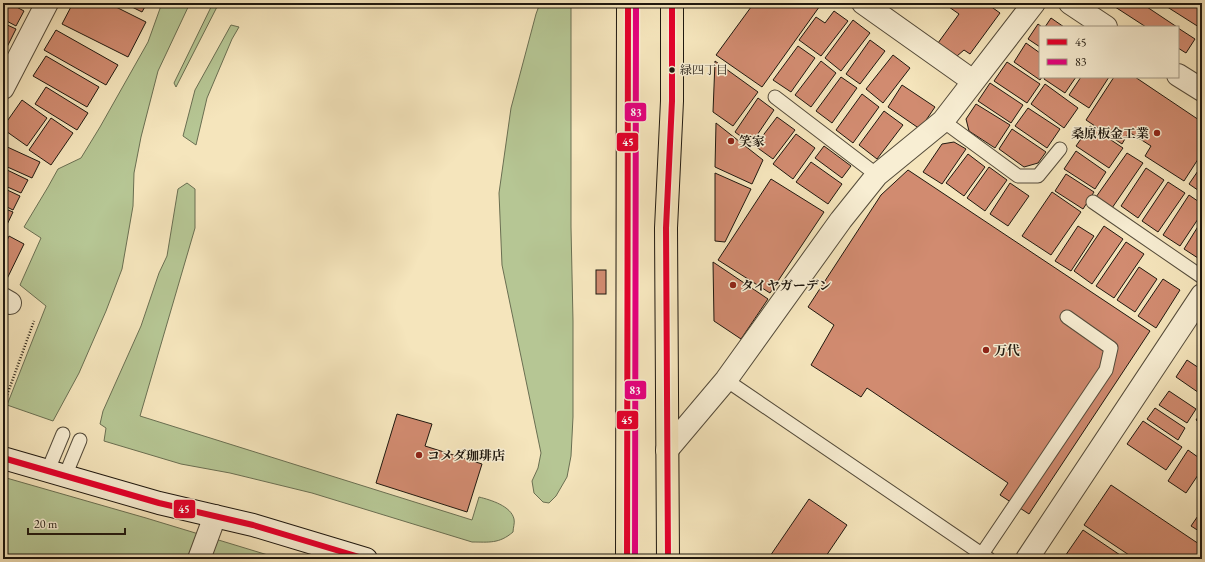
<svg xmlns="http://www.w3.org/2000/svg" width="1205" height="562" font-family="'EB Garamond','Noto Serif JP',serif">
<style>
.green{fill:#b6c694;stroke:#6a6f52}
.building{fill:#d18b70;stroke:#1f180f}
.lines{fill:none;stroke-linecap:round;stroke-linejoin:round}
.lane-casing{stroke:#544b3a;stroke-width:15}
.street-casing{stroke:#544b3a;stroke-width:24}
.secondary-casing{stroke:#1f180f;stroke-width:24}
.highway-casing{stroke:#1f180f;stroke-width:24}
.path{stroke:#1f180f;stroke-width:2.5;stroke-dasharray:1 2;stroke-linecap:butt}
.lane{stroke:#f8eed3;stroke-width:13}
.street{stroke:#f8eed3;stroke-width:22}
.secondary{stroke:#f8eed3;stroke-width:22}
.highway{stroke:#f5e5bc;stroke-width:22}
.bus-1-casing{stroke:#f8eed3;stroke-width:9}
.bus-2-casing{stroke:#f8eed3;stroke-width:9}
.bus-1{stroke:#e4002b;stroke-width:6}
.bus-2{stroke:#e5007d;stroke-width:6}
.bus-dot{fill:#1f180f;stroke:#f8eed3;stroke-width:1.5}
.poi-dot{fill:#8f2418;stroke:#f8eed3;stroke-width:1.5}
.labels{text-anchor:middle;dominant-baseline:central;stroke-width:3;stroke-linejoin:round;paint-order:stroke}
.bus-label{font-size:12px;fill:#1f180f;stroke:#f8eed3;text-anchor:start}
.poi-label{font-size:13px;font-weight:bold;fill:#1f180f;stroke:#f8eed3;text-anchor:start}
.line-badge{stroke:#f8eed3;stroke-width:1.5}
.badge-label{font-size:11px;text-anchor:middle;font-weight:bold;fill:#fff}
</style>
<rect width="100%" height="100%" fill="#f5e5bc"/>
<filter id="stains"><feTurbulence type="fractalNoise" baseFrequency=".005" numOctaves="4"/><feColorMatrix values="0 0 0 0 .2 0 0 0 0 .09 0 0 0 0 .02 0 0 0 .5 -.17"/></filter>
<radialGradient id="worn" r=".72"><stop offset=".6" stop-color="#630" stop-opacity="0"/><stop offset="1" stop-color="#630" stop-opacity=".3"/></radialGradient>
<g class="green">
<path d="M162,3H190L158,71L141,137L134,173L133,206L122,269L106,311L79,373L53,421L7,405L46,306L20,285L41,238L24,227L48,187L58,169L81,158L100,127L148,42Z"/>
<path d="M213,3H219L176,87L174,83Z"/>
<path d="M540,3H571V227L573,321V417L571,456L567,477L556,496L549,503L543,502L534,493L532,481L538,468L541,453L502,265L499,193L511,108L536,14Z"/>
<path d="M231,25L239,27L232,39L207,98L196,145L183,136L195,90Z"/>
<path d="M187,183L195,189V228L140,416L472,520L479,497C491,500 511,506 514,519C515,523 513,528 513,532C499,544 489,542 472,542L312,493L230,473L181,464L104,441L106,428L100,424L103,411L141,326L159,273L167,256L178,189Z"/>
<path d="M3,477L146,518L281,559H3Z"/>
</g>
<g class="building">
<path d="M3,3H9L24,11L16,26L3,19Z"/>
<path d="M73,3H108L146,22L128,57L62,24Z"/>
<path d="M124,3H147L142,12Z"/>
<path d="M754,3H822L762,87L716,55Z"/>
<path d="M952,3H986L1000,13L970,54L964,50L957,56L938,43L959,14L949,7Z"/>
<path d="M1109,3H1141L1177,27H1146Z"/>
<path d="M1161,3H1202V29Z"/>
<path d="M834,11L848,21L821,56L799,40L816,17L825,23Z"/>
<path d="M1051,18L1064,27H1045Z"/>
<path d="M853,20L870,33L841,71L825,58Z"/>
<path d="M3,23L16,29L7,47L3,46Z"/>
<path d="M1038,24L1042,27H1040V47L1028,39Z"/>
<path d="M1178,28L1195,39L1186,53L1178,48Z"/>
<path d="M56,30L118,65L106,85L44,50Z"/>
<path d="M870,40L885,51L860,84L846,74Z"/>
<path d="M1026,43L1040,53V77H1042L1040,80L1014,62Z"/>
<path d="M798,46L815,58L791,92L773,80Z"/>
<path d="M893,55L910,68L883,103L866,89Z"/>
<path d="M46,56L99,87L87,107L33,76Z"/>
<path d="M715,61L758,92L733,126L713,112Z"/>
<path d="M821,61L836,73L811,107L795,95Z"/>
<path d="M1007,62L1040,84L1027,103L994,81Z"/>
<path d="M841,77L857,88L832,123L816,111Z"/>
<path d="M1045,77H1076L1065,93L1044,79Z"/>
<path d="M1081,77H1109L1089,108L1069,95Z"/>
<path d="M1114,77H1135L1202,122V153L1184,181L1145,156L1151,146L1129,132L1122,144L1086,120Z"/>
<path d="M990,83L1023,105L1011,123L978,101Z"/>
<path d="M1045,84L1078,108L1064,128L1031,104Z"/>
<path d="M902,85L935,107L920,129L888,107Z"/>
<path d="M46,87L88,113L77,130L35,104Z"/>
<path d="M862,94L879,107L853,143L836,130Z"/>
<path d="M758,98L774,110L751,144L735,132Z"/>
<path d="M22,100L47,118L27,146L3,129V127Z"/>
<path d="M976,104L1010,125L995,148L969,131L966,119Z"/>
<path d="M1028,108L1060,129L1047,148L1015,126Z"/>
<path d="M884,111L903,125L877,159L859,145Z"/>
<path d="M777,117L795,130L773,159L755,146Z"/>
<path d="M51,118L73,133L51,165L29,150Z"/>
<path d="M716,123L763,160L752,184L715,167Z"/>
<path d="M1090,126L1123,148L1109,168L1076,146Z"/>
<path d="M1012,129L1046,152L1038,163L1024,167L999,149Z"/>
<path d="M796,134L815,148L793,179L773,164Z"/>
<path d="M954,142L966,149L942,184L923,172L942,144Z"/>
<path d="M3,145L40,162L32,178L3,165Z"/>
<path d="M824,146L851,166L842,178L815,158Z"/>
<path d="M1076,151L1106,172L1095,189L1064,169Z"/>
<path d="M1127,153L1143,163L1112,208L1096,197Z"/>
<path d="M968,154L985,167L964,196L946,183Z"/>
<path d="M811,162L842,184L828,204L796,182Z"/>
<path d="M1202,165V193L1189,184Z"/>
<path d="M989,167L1007,180L985,211L967,198Z"/>
<path d="M3,168L28,180L21,193L3,185Z"/>
<path d="M1146,168L1164,180L1138,218L1121,206Z"/>
<path d="M908,170L1150,331L1029,514L1000,495L1008,483L867,388L861,397L811,365L834,325L808,307L881,195Z"/>
<path d="M715,173L751,189L725,242L715,241Z"/>
<path d="M1066,174L1094,192L1083,209L1055,191Z"/>
<path d="M771,179L824,212L770,293L718,260Z"/>
<path d="M1168,182L1185,193L1158,232L1142,221Z"/>
<path d="M1010,183L1029,196L1008,226L990,214Z"/>
<path d="M3,188L20,196L13,210L3,205Z"/>
<path d="M1052,192L1081,212L1051,255L1022,236Z"/>
<path d="M1189,195L1202,204V213L1180,246L1163,235Z"/>
<path d="M3,208L13,212L4,231L3,230Z"/>
<path d="M1202,220V259L1201,260L1184,249Z"/>
<path d="M1078,226L1094,236L1071,271L1055,261Z"/>
<path d="M1104,226L1123,239L1092,284L1074,271Z"/>
<path d="M9,236L24,244L3,287V249Z"/>
<path d="M1126,242L1144,254L1114,298L1096,286Z"/>
<path d="M713,262L768,299L741,339L714,321Z"/>
<path d="M1139,267L1157,279L1135,312L1117,300Z"/>
<rect x="596" y="270" width="10" height="24"/>
<path d="M1163,279L1180,290L1156,328L1138,316Z"/>
<path d="M1187,360L1202,370V395L1176,377Z"/>
<path d="M1169,391L1196,409L1187,423L1159,405Z"/>
<path d="M1155,408L1185,428L1178,440L1147,419Z"/>
<path d="M1202,411V424L1196,420Z"/>
<path d="M397,414L432,424L425,446L482,464L467,512L376,483Z"/>
<path d="M1143,421L1182,447L1166,470L1127,444Z"/>
<path d="M1188,450L1202,460V469L1186,493L1168,481Z"/>
<path d="M1111,485L1202,546V559H1135L1084,525Z"/>
<path d="M809,499L847,525L824,559H768Z"/>
<path d="M1202,510V533L1191,526Z"/>
<path d="M1083,530L1126,559H1063Z"/>
</g>
<g class="lines">
<defs>
<g id="lane">
<path d="M775,97L877,175"/>
<path d="M943,121L1018,176H1038L1060,149"/>
<path d="M1093,202L1202,277"/>
<path d="M726,380L989,559"/>
<path d="M48,470L63,434"/>
<path d="M65,476L80,440"/>
<path d="M982,554L1106,370L1111,348L1067,317"/>
</g>
<g id="street">
<path d="M863,3L973,81"/>
<path d="M1070,3L1106,27"/>
<path d="M1178,75L1202,90"/>
<path d="M3,88L47,3"/>
<path d="M3,299L10,303"/>
<path d="M667,450L726,380L841,220L877,175L943,121L1034,3"/>
<path d="M199,559L215,516"/>
<path d="M1027,559L1202,295"/>
</g>
<path id="secondary" d="M3,458L159,503L253,525L366,559"/>
<g id="highway">
<path d="M627,559L628,3"/>
<path d="M668,559L666,228L672,101V3"/>
</g>
</defs>
<use href="#lane" class="lane-casing"/>
<use href="#street" class="street-casing"/>
<use href="#secondary" class="secondary-casing"/>
<use href="#highway" class="highway-casing"/>
<path class="path" d="M3,406L34,321"/>
<use href="#lane" class="lane"/>
<use href="#street" class="street"/>
<use href="#secondary" class="secondary"/>
<use href="#highway" class="highway"/>
<defs>
<g id="bus-1">
<path d="M3,458L159,503L253,525L366,559"/>
<path d="M627,559L628,3"/>
<path d="M668,559L666,228L672,101V3"/>
</g>
<path id="bus-2" d="M635,559L636,3"/>
</defs>
<use href="#bus-1" class="bus-1-casing"/>
<use href="#bus-2" class="bus-2-casing"/>
<use href="#bus-1" class="bus-1"/>
<use href="#bus-2" class="bus-2"/>
</g>
<circle class="bus-dot" cx="672" cy="70" r="3.5"/>
<g class="poi-dot">
<circle cx="1157" cy="133" r="4"/>
<circle cx="731" cy="141" r="4"/>
<circle cx="733" cy="285" r="4"/>
<circle cx="986" cy="350" r="4"/>
<circle cx="419" cy="455" r="4"/>
</g>
<g class="labels">
<g class="bus-label">
<text x="680" y="70">緑四丁目</text>
</g>
<g class="poi-label">
<text x="1149" y="133" text-anchor="end">桑原板金工業</text>
<text x="739" y="141">笑家</text>
<text x="741" y="285">タイヤガーデン</text>
<text x="994" y="350">万代</text>
<text x="427" y="455">コメダ珈琲店</text>
</g>
</g>
<g class="line-badge">
<rect x="624" y="102" width="23" height="20" rx="4" fill="#e5007d"/>
<rect x="616" y="132" width="23" height="20" rx="4" fill="#e4002b"/>
<rect x="624" y="380" width="23" height="20" rx="4" fill="#e5007d"/>
<rect x="616" y="410" width="23" height="20" rx="4" fill="#e4002b"/>
<rect x="173" y="499" width="23" height="20" rx="4" fill="#e4002b"/>
</g>
<g class="badge-label">
<text x="636" y="116">83</text>
<text x="628" y="146">45</text>
<text x="635" y="394">83</text>
<text x="627" y="424">45</text>
<text x="184" y="513">45</text>
</g>
<rect width="1205" height="562" fill="none" stroke="#f5e5bc" stroke-width="16"/>
<rect x="4" y="4" width="1197" height="554" fill="none" stroke="#1f180f" stroke-width="2"/>
<rect x="8" y="8" width="1189" height="546" fill="none" stroke="#1f180f"/>
<rect x="1039" y="26" width="140" height="52" fill="#f8eed3" stroke="#a19885"/>
<rect x="1047" y="39" width="20" height="6" fill="#e4002b" stroke="#a19885"/>
<text x="1075" y="46" font-size="12" fill="#1f180f">45</text>
<rect x="1047" y="59" width="20" height="6" fill="#e5007d" stroke="#a19885"/>
<text x="1075" y="66" font-size="12" fill="#1f180f">83</text>
<path d="M28 528v6h97v-6" fill="none" stroke="#1f180f" stroke-width="2"/>
<text x="34" y="528" font-size="12" fill="#1f180f" stroke="#f8eed3" stroke-width="3" paint-order="stroke">20 m</text>
<rect width="100%" height="100%" filter="url(#stains)"/>
<rect width="100%" height="100%" fill="url(#worn)"/>
</svg>
